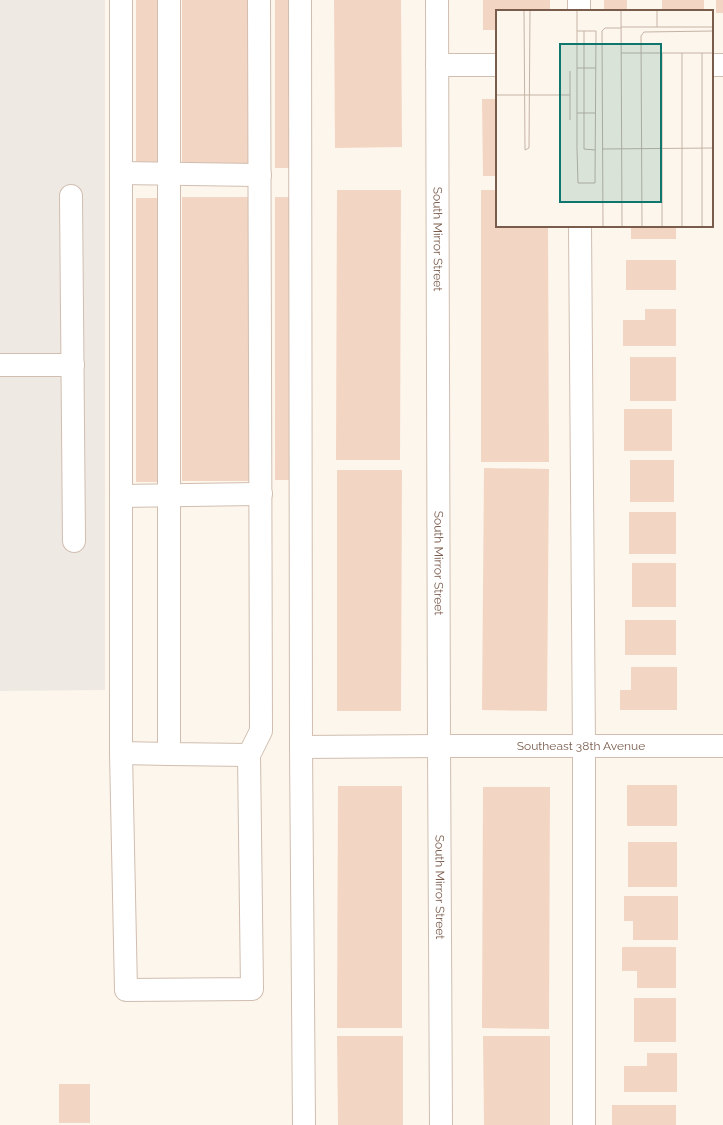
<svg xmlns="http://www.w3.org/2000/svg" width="723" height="1125" font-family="Raleway,sans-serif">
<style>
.industrial{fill:#efe9e4}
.building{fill:#f3d5c3}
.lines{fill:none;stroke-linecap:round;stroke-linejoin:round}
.minor-casing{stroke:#d1beb0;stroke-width:24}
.minor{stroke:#fff;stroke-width:22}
.labels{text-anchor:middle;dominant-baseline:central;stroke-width:3;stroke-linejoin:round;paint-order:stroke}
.street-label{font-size:12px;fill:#7a5c4d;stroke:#fffaf3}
.inset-road{fill:none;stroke:#c5b3a7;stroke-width:1}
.view{fill:#0f766e;fill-opacity:0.15;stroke:#0f766e;stroke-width:2}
.inset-edge{fill:none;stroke:#7a5c4d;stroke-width:2}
</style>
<rect width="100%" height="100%" fill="#fdf6ec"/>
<path class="industrial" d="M0,0H105V690L0,691Z"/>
<g class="building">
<rect x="136" y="0" width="25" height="163"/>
<rect x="182" y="0" width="67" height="163"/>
<path d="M275,0H291L290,168H275Z"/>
<path d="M334,0H401L402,147L335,148Z"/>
<path d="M483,0H550V11H497V30H483Z"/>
<rect x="604" y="0" width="23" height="11"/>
<rect x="662" y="0" width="42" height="11"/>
<rect x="716" y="0" width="7" height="13"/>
<path d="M482,99H497V176H483Z"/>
<path d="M337,190H401L400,460H336Z"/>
<path d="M481,190H497V226H548L549,462H481Z"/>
<rect x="182" y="197" width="67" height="284"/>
<rect x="275" y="197" width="17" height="283"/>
<rect x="136" y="198" width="25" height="284"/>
<rect x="631" y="226" width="45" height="13"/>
<rect x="626" y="260" width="50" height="30"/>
<path d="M645,309H676V346H623V320H645Z"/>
<rect x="630" y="357" width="46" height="44"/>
<rect x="624" y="409" width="48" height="42"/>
<rect x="630" y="460" width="44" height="42"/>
<path d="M484,468L549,469L547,711L482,710Z"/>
<path d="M337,470H402L401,711H337Z"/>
<rect x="629" y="512" width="47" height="42"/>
<rect x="632" y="563" width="44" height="44"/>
<rect x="625" y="620" width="51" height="35"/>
<path d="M631,667H677V710H620V690H631Z"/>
<rect x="627" y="785" width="50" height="41"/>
<path d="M338,786H402V1028H337Z"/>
<path d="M483,787H550L549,1029L482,1028Z"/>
<rect x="628" y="842" width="49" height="45"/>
<path d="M624,896H678V940H633V921H624Z"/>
<path d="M622,947H676V988H637V971H622Z"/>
<rect x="634" y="998" width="42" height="44"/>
<path d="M337,1036H403V1125H338Z"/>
<path d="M483,1036H550V1125H484Z"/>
<path d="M647,1053H677V1092H624V1066H647Z"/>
<rect x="59" y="1084" width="31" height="39"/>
<rect x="612" y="1105" width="64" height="20"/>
</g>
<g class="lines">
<defs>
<g id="minor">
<path d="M121,0V753L126,990L252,989L249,755L261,731L259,0"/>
<path d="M169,0V754L249,755"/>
<path d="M300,0L301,747L304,1125"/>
<path id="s1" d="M437,0L439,746L441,1125"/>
<path d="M579,0V11"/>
<path d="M437,65H497"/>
<path d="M712,65H723"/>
<path d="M121,173L260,175"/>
<path d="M71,196L74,541"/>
<path d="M580,226L584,747V1125"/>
<path d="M0,365H73"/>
<path d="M121,496L261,494"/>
<path id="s2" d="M301,747L439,746H723"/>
<path d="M121,753L169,754"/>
</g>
</defs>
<use href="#minor" class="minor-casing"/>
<use href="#minor" class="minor"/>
</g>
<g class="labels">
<g class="street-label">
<text stroke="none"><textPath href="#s1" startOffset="239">South Mirror Street</textPath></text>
<text stroke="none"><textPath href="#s1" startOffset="563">South Mirror Street</textPath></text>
<text stroke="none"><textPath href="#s2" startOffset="280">Southeast 38th Avenue</textPath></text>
<text stroke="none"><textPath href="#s1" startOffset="887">South Mirror Street</textPath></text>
</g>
</g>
<g transform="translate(496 10)">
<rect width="217" height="217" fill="#fdf6ec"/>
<path class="inset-road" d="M28,0L29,140L33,138L34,0M81,0V139L82,173H99L100,21H81M125,0L126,217M161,0V17M125,17H217M88,21V139L99,140M125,43H217M81,58H100M74,61V110M0,85H74M81,103H100M106,139L217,138M107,217L106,21L109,18H125M146,217L145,26L148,22L217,21M166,217V43M186,217V43M206,217V43"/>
<path class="view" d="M64,34H165V192H64Z"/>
<rect width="217" height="217" class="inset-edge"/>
</g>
</svg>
